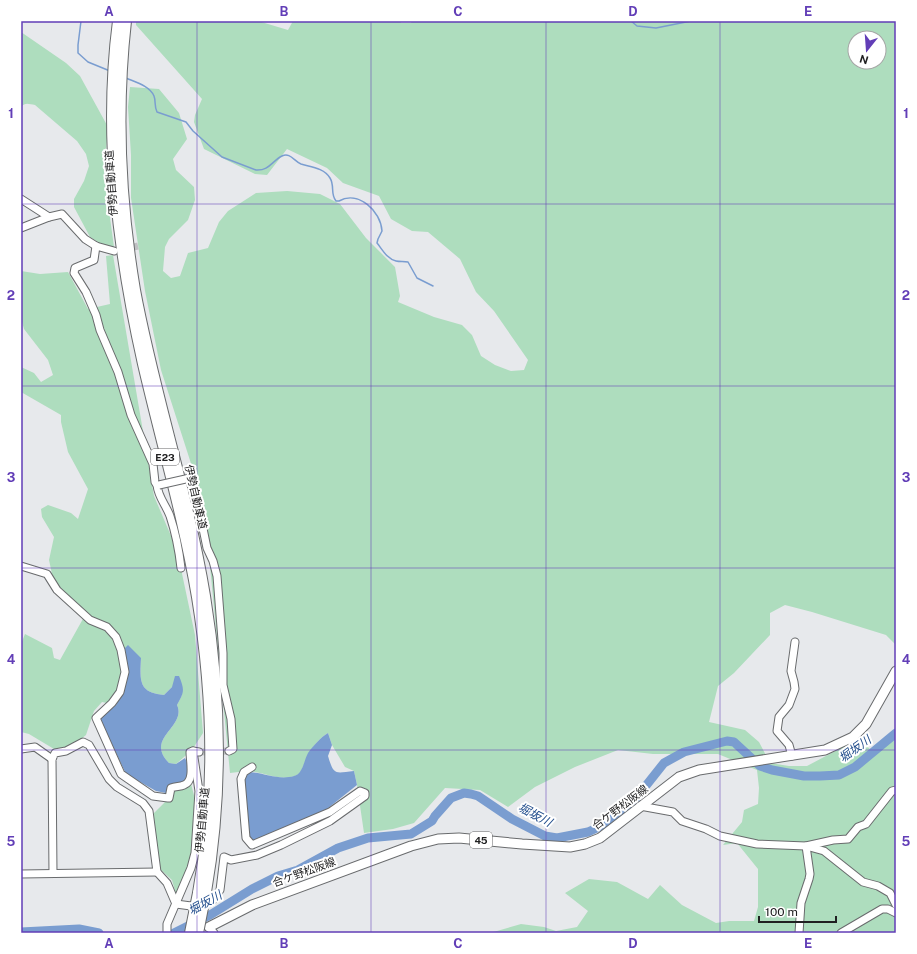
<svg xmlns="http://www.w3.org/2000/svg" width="917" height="954" font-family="'Public Sans','Noto Sans JP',sans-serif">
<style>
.green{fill:#aeddbe;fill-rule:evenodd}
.water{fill:#7a9dd0}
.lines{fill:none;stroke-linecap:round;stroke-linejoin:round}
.stream{stroke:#7a9dd0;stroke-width:1.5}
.river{stroke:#7a9dd0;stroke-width:9}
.minor-tunnel{stroke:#bfc1c3;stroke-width:7;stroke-dasharray:7 3.5;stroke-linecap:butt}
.minor-casing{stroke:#696b6d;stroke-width:9}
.major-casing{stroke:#696b6d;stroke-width:11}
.highway-casing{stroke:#696b6d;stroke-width:12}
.minor{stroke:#fff;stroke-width:7}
.major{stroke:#fff;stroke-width:9}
.highway{stroke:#fff;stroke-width:10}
.minor-bridge-casing{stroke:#696b6d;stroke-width:9;stroke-linecap:butt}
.highway-bridge-casing{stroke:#696b6d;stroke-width:12;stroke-linecap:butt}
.minor-bridge{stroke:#fff;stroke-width:7}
.highway-bridge{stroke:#fff;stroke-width:10}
.grid{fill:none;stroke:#623eb7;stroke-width:1;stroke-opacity:0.55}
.labels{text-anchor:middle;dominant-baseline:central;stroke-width:4;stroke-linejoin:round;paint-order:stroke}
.shield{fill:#fff;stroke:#636364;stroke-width:1}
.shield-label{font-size:10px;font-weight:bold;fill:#202021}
.street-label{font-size:11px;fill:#202021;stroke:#fff}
.water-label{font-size:12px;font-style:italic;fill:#214d8c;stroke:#fff}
.neatline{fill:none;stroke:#623eb7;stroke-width:1.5}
.grid-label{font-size:13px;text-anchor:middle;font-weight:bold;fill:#623eb7}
</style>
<rect width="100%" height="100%" fill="#e7e9ec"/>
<g class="green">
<path d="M136,21H258L288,30L293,21H400L401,23H411L412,21H896V645L886,635L812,612L785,605L770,613V635L734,673L718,686L709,722L745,730L759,742L770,763L789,766H807L858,739L876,754L896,737V933H490L521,924L544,927L556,931L577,927L588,911L565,893L589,879L617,882L648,899L660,885L682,905L716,923L729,921H754L758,907V869L737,843L723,845L742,822L744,810L758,804L759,788L757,770L718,754H653L618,750L575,767L535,787L508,807L480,790L445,788L414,823L393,829L364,833L357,785L354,771L345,767L332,745L328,733C321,737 313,746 309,753C305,759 303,774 295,776C281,781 268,774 255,772C247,770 238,772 230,773L204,504L161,370L145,291L131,198V155L128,107L130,87L159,89L179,113L187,139L173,159L176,170L194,187L195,200L188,220L169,239L165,247L163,271L171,278L180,276L188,253L208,248L219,222L228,211L256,193L287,191L320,194L340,204L366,238L395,267L400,296L398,302L434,317L462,325L472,335L481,356L495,365L511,371L524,370L528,360L494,311L476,292L460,259L428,232L412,231L391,219L379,196L343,183L327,168L287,149L267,175L255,174L204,149L194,122L195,115L202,99L136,25ZM855,38H879V62H855Z"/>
<path d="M21,32L66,63L80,76L108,127L104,174L114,247L101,244L90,237L74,207V199L84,181L89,166L86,154L77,141L35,105C29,104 25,102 21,107Z"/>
<path d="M113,255L154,496L177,550L195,635L203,733L192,750L176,764L169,763C144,738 187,727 177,705L182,695L172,687L164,695C138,693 140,680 141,658L126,666L120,697L116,705L102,702L94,711L86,735L76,743L62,750L54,749L29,734L21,732V644L25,634L52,648L54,658L60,660L84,617L54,583L49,560L54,537L42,517L41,509L48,505L71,513L78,519L88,489L68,452L61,422V415L21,392V367L34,373L41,382L53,375L48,360L24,329L21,318V271L40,274L68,272L88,309L110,304L106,256Z"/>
<path d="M190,780L195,799L193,819L197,843L177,898L172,880L158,867L152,815L166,801L170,791Z"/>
</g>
<g class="water">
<path d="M128,645L141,658C140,680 138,693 164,695L172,687L175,676H179C185,690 184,693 177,705C187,727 144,738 169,763L176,764L185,758C195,778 181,784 166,793L156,791L126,774L99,717L116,705L120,697L126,666L125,648Z"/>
<path d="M328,733L332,745L328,756C334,776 335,773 354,771L357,785L327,809L254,841L249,837L244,772C261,771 277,781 294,776C303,774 304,760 308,753C313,746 321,737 328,733Z"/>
</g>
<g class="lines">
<g class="stream">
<path d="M81,21L78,45V53L88,62L110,71"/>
<path d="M631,21L637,26L656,28L691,21"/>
<path d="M126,78C135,82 150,86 154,96C156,101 154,106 157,112L186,122L193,131L222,157L256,170C269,171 272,161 282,156C290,152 294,161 301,164C311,167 324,168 330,178C335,186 330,194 336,201H339C358,190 381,211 382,231L378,239L377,243C382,249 387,259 396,261C400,262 404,261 408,262L417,278L433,286"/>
</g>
<g class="river">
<path d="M21,932L79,929L99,933"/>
<path d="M174,933L210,915L252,889L278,876L298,870L338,848L368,838L411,834L432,821L435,816L451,798L464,793L471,794L478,796L512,819L545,836L557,838L588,832L601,826L637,797L664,763L684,752L727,741L734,742L760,766L772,770L804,776H820L839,775L855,767L896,733"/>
</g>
<g class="minor-tunnel">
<path d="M124,249L138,246"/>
<path d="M199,752L229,751"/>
</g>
<defs>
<g id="minor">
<path d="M21,199L49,217L62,214L85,239L96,246L114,251"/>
<path d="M21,228L49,217"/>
<path d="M96,246L94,260L75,268L74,273L86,292L96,315L100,330L118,372L131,415L153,464L155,482L157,485H159"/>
<path d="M190,478L193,480L207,548L213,561L217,576L223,653V685L231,719L233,749L229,751"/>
<path d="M157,485C158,497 166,505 170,516C176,534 179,550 181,568"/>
<path d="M21,566L47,574L57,590L90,620L107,627L116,637L121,650L125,672L120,692L112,703L96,718L121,774L153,796L168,798H169L171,788C176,786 180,787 184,785C195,781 190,761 190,752L193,751"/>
<path d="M21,749L35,747L52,759"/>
<path d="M792,756L789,745L777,731L779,717L789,705L795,689L794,682L791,671L795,642"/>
<path d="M640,806L673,812L682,821L706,829L720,836L757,844L806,846L833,840L848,839L858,827L866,824L892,791L896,790"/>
<path d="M53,873L52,759L55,753L66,751L83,742L89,745L109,779L117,787L143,803L149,811L157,872L167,883L176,904"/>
<path d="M21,874L157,872"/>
<path d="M176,904L191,906L213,900L220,890L224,857L231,860L257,855L281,845L330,821L365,796V793L360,791L330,812L252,845L246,838L241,779L244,772L252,767"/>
<path d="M209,927L214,933"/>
<path d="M167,933V924L191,868L195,853L199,791L193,751L199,752"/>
<path d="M799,933L801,903L809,879L810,874L806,846L824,851L863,882L878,886L890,893L896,905"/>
<path d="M841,933L882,909H888L896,913"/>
</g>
<path id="major" d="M209,927L252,905L411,846L438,839L459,838L522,844L570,847L585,844L600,838L679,777L699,770L825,750L853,737L866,724L896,671"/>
<g id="highway">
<path d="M118,21C103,136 118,252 143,364C161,442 184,519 197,597C213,695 216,795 198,893"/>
<path d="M126,21C116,110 120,201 135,290C154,393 188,493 205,596C221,694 223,794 206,892"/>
</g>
</defs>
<use href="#minor" class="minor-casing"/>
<use href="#major" class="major-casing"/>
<use href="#highway" class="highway-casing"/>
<use href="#minor" class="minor"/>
<use href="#major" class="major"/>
<use href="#highway" class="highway"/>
<defs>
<path id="minor-bridge" d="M159,485L190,478"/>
<g id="highway-bridge">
<path d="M190,933L198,893"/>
<path d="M198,933L206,892"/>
</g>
</defs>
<use href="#minor-bridge" class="minor-bridge-casing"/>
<use href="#highway-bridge" class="highway-bridge-casing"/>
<use href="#minor-bridge" class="minor-bridge"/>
<use href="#highway-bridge" class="highway-bridge"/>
</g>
<path class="grid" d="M197,21V933M371,21V933M546,21V933M720,21V933M21,204H896M21,386H896M21,568H896M21,750H896"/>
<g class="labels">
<g class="shield">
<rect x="151" y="449" width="28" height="16" rx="3"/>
<rect x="470" y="832" width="22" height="16" rx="3"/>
</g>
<g class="shield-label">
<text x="165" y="457">E23</text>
<text x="481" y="840">45</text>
</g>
<g class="street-label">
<text transform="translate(111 183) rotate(-94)">伊勢自動車道</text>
<text transform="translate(196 497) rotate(77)">伊勢自動車道</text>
<text transform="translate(620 807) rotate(-37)">合ケ野松阪線</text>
<text transform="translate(202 820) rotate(-85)">伊勢自動車道</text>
<text transform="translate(304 872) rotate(-20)">合ケ野松阪線</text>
</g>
<g class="water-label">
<text transform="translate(855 749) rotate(-36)">堀坂川</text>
<text transform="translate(535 815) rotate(28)">堀坂川</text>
<text transform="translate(205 903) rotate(-29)">堀坂川</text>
</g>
</g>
<rect width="917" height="954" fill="none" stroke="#ffffff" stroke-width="44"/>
<g transform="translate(867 50) rotate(197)"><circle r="19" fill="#ffffff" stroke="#a6a6a6"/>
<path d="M0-3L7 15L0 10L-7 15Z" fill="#623eb7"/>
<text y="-6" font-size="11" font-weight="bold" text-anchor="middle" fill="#202021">N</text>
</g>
<path d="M759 916v6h77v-6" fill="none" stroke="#202021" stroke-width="2"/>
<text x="765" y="916" font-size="12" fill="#202021" stroke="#ffffff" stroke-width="3" paint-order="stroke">100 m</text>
<rect x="22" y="22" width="873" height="910" class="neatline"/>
<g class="grid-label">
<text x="109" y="16">A</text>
<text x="284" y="16">B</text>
<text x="458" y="16">C</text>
<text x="633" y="16">D</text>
<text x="808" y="16">E</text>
<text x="11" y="118">1</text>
<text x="906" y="118">1</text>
<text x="11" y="300">2</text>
<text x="906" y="300">2</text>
<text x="11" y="482">3</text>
<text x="906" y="482">3</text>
<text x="11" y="664">4</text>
<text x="906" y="664">4</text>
<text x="11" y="846">5</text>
<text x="906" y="846">5</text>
<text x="109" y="948">A</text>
<text x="284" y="948">B</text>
<text x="458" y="948">C</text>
<text x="633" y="948">D</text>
<text x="808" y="948">E</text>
</g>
</svg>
